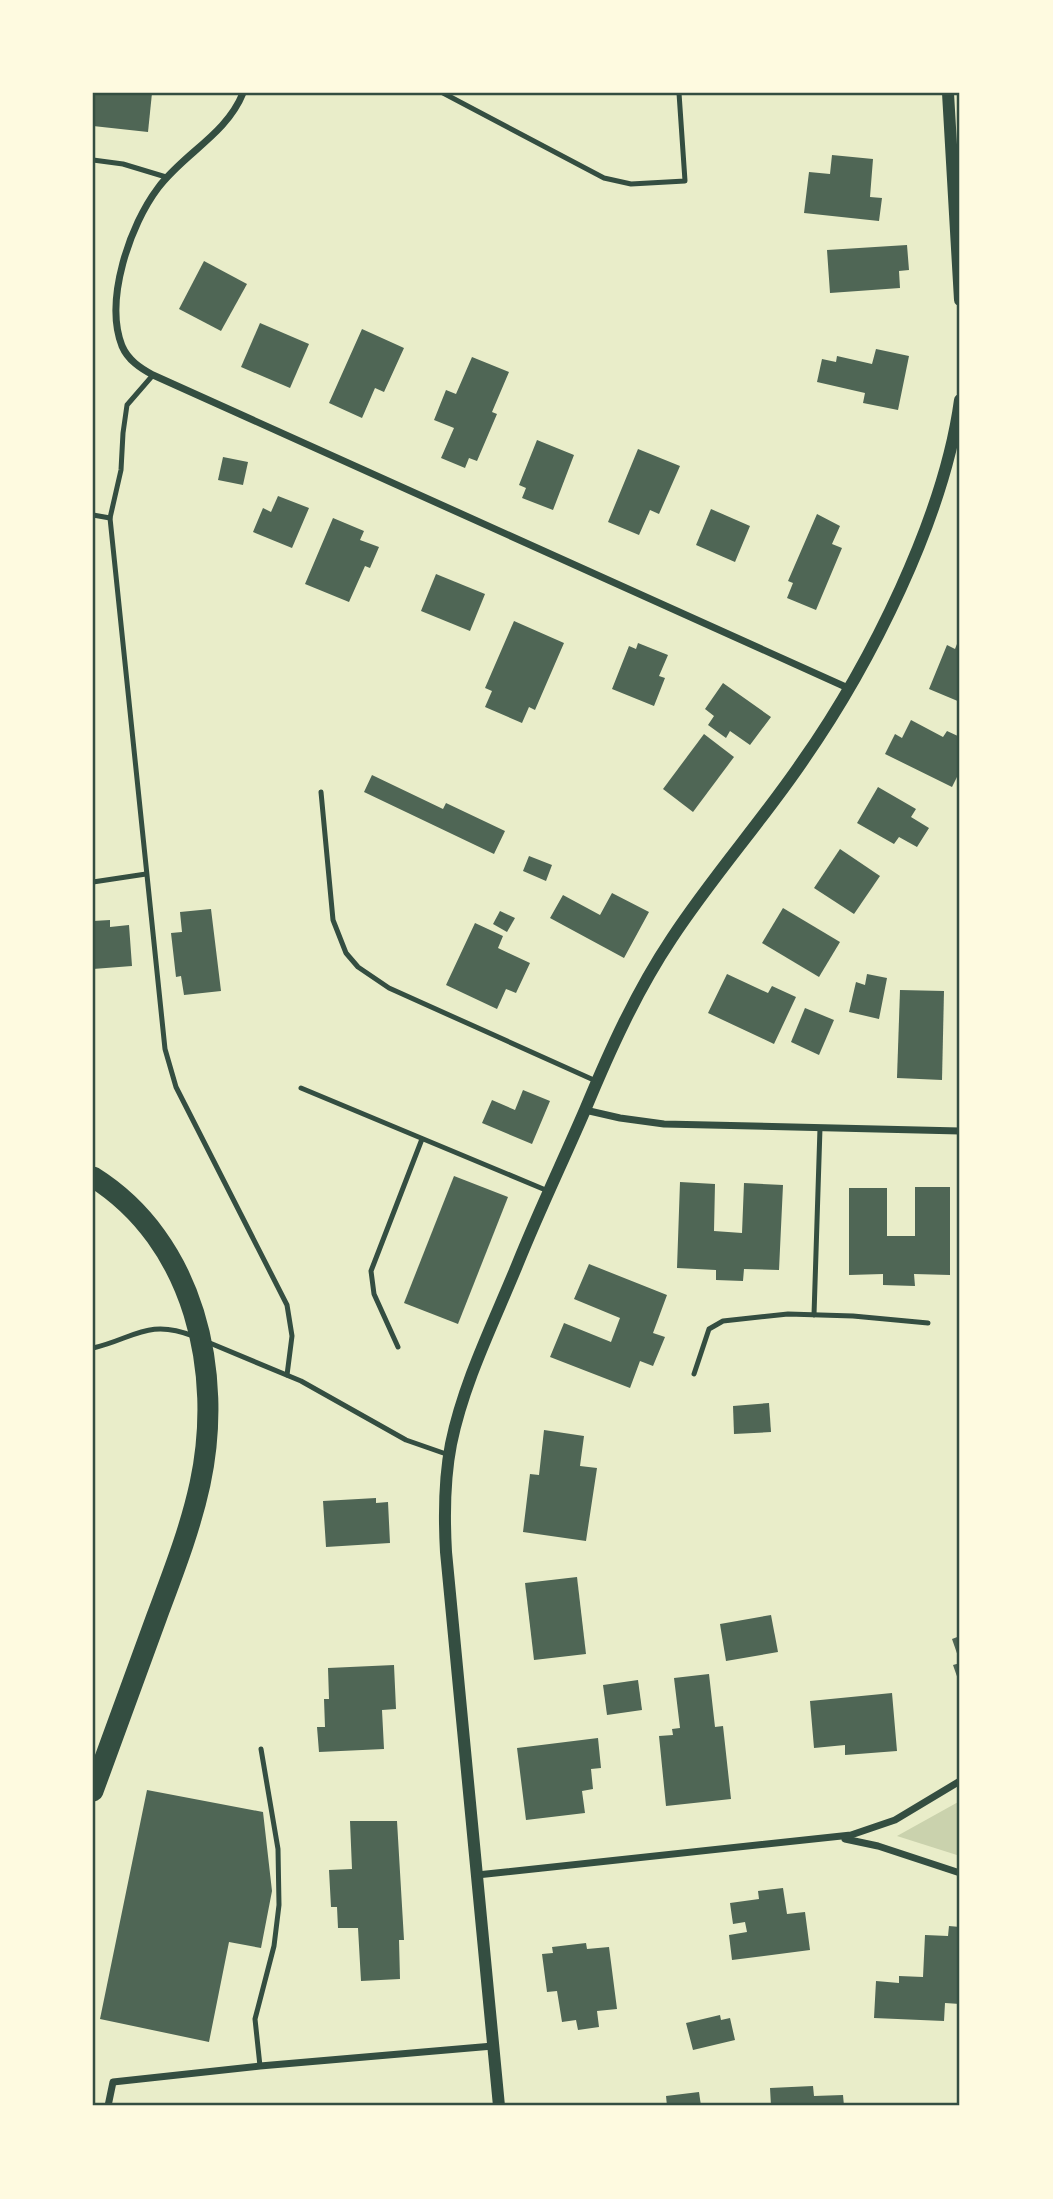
<svg xmlns="http://www.w3.org/2000/svg" width="1053" height="2199" font-family="Commissioner,sans-serif">
<style>
.green{fill:#cad2ad}
.building{fill:#4f6655}
.lines{fill:none;stroke-linecap:round;stroke-linejoin:round}
.service{stroke:#344e41;stroke-width:5}
.minor{stroke:#344e41;stroke-width:7}
.tertiary{stroke:#344e41;stroke-width:12}
.motorway{stroke:#344e41;stroke-width:21}
.neatline{fill:none;stroke:#344e41;stroke-width:2.5}
</style>
<rect width="100%" height="100%" fill="#e9edc9"/>
<path class="green" d="M960,1801V1856L897,1836Z"/>
<g class="building">
<path d="M93,93H152L148,132L93,126Z"/>
<path d="M832,155L873,159L870,197L882,198L879,221L804,213L809,172L830,174Z"/>
<path d="M907,245L909,270L899,271L900,288L830,293L827,250Z"/>
<path d="M204,261L247,284L221,331L179,309Z"/>
<path d="M260,323L309,344L290,388L241,367Z"/>
<path d="M362,329L404,348L384,392L375,388L362,418L329,403Z"/>
<path d="M876,349L909,356L898,410L863,403L865,393L817,382L822,359L836,362L837,356L872,364Z"/>
<path d="M472,357L509,372L492,412L497,414L477,461L469,458L465,468L441,458L454,428L434,420L446,390L456,394Z"/>
<path d="M537,440L574,455L553,510L522,498L526,488L519,485Z"/>
<path d="M638,449L680,466L659,514L650,510L639,535L608,522Z"/>
<path d="M223,457L248,462L243,485L218,480Z"/>
<path d="M278,496L309,508L292,548L253,532L263,508L271,512Z"/>
<path d="M711,509L750,526L735,562L696,545Z"/>
<path d="M817,514L840,526L832,544L842,548L816,610L787,598L793,583L788,581Z"/>
<path d="M333,518L364,531L360,540L379,547L370,568L365,566L349,602L305,584Z"/>
<path d="M436,574L485,594L470,631L421,611Z"/>
<path d="M514,621L564,643L535,710L529,707L522,723L485,707L492,691L485,688Z"/>
<path d="M638,643L668,655L659,676L665,678L654,706L612,689L629,646L636,649Z"/>
<path d="M957,644L960,646V702L929,689L947,645L955,649Z"/>
<path d="M723,683L771,717L750,745L730,731L726,738L708,725L714,716L705,709Z"/>
<path d="M911,720L943,737L947,731L960,737V771L952,787L885,754L895,734L902,738Z"/>
<path d="M704,734L734,757L693,812L663,789Z"/>
<path d="M372,775L443,809L446,803L505,831L494,854L364,792Z"/>
<path d="M878,787L916,809L911,817L929,828L917,847L899,837L894,844L857,823Z"/>
<path d="M840,849L880,876L854,914L814,888Z"/>
<path d="M529,856L552,865L546,881L523,871Z"/>
<path d="M612,893L649,912L624,958L550,918L563,895L600,915Z"/>
<path d="M783,908L840,942L819,977L762,943Z"/>
<path d="M211,909L221,991L184,995L181,976L176,977L171,933L182,932L180,912Z"/>
<path d="M500,911L515,918L507,932L493,924Z"/>
<path d="M110,920V927L129,925L132,966L93,969V921Z"/>
<path d="M475,923L503,936L498,948L530,963L516,993L506,989L497,1009L446,985Z"/>
<path d="M727,974L768,993L772,986L796,997L774,1044L708,1013Z"/>
<path d="M867,974L887,978L879,1019L849,1012L856,982L865,985Z"/>
<path d="M900,990L944,991L942,1080L897,1078Z"/>
<path d="M805,1008L834,1020L819,1055L791,1042Z"/>
<path d="M523,1090L550,1101L532,1144L482,1123L492,1100L515,1110Z"/>
<path d="M454,1176L508,1197L458,1324L404,1303Z"/>
<path d="M680,1182L715,1184L714,1231L742,1233L744,1183L783,1185L779,1270L744,1269L743,1281L716,1280V1270L677,1268Z"/>
<path d="M915,1187H950V1275L914,1274L915,1286L883,1285V1274L849,1275V1188H887V1236H915Z"/>
<path d="M589,1264L667,1295L653,1333L665,1337L653,1366L640,1361L630,1388L550,1357L564,1323L611,1342L620,1318L574,1299Z"/>
<path d="M769,1403L771,1432L734,1434L733,1406Z"/>
<path d="M544,1430L584,1436L580,1466L597,1468L586,1541L523,1532L530,1474L539,1475Z"/>
<path d="M376,1498V1503L388,1502L390,1543L326,1547L323,1501Z"/>
<path d="M577,1577L586,1654L534,1660L525,1583Z"/>
<path d="M771,1615L778,1652L726,1661L720,1624Z"/>
<path d="M960,1636V1662L952,1639Z"/>
<path d="M960,1663V1685L953,1665Z"/>
<path d="M394,1665L396,1709L382,1710L384,1749L319,1752L317,1727H325L324,1699H329L328,1668Z"/>
<path d="M709,1674L715,1727L723,1726L731,1799L666,1806L659,1736L673,1735L672,1729L680,1728L674,1678Z"/>
<path d="M638,1680L642,1710L607,1715L603,1685Z"/>
<path d="M892,1693L897,1751L845,1755V1745L814,1748L810,1701Z"/>
<path d="M598,1738L601,1768L591,1769L593,1789L582,1791L585,1813L526,1820L517,1748Z"/>
<path d="M147,1790L263,1812L272,1891L261,1948L229,1942L209,2042L100,2019Z"/>
<path d="M350,1821H397L404,1940H399L400,1979L361,1981L358,1928H338L337,1907H331L329,1870L352,1869Z"/>
<path d="M783,1888L787,1914L805,1912L810,1950L732,1960L729,1935L747,1932L745,1922L733,1924L730,1903L759,1899L758,1891Z"/>
<path d="M949,1926L960,1927V2004L945,2003L944,2021L874,2018L876,1981L899,1983V1976L923,1977L925,1935L948,1936Z"/>
<path d="M586,1943L587,1949L609,1947L617,2009L597,2011L599,2027L578,2030L576,2020L562,2022L557,1991L547,1992L542,1954L553,1953L552,1947Z"/>
<path d="M720,2015L721,2020L730,2018L735,2040L693,2050L686,2023Z"/>
<path d="M813,2086L814,2096L843,2095L844,2106H771L770,2088Z"/>
<path d="M699,2092L701,2106H667L666,2096Z"/>
</g>
<g class="lines">
<g class="service">
<path d="M443,93L604,178L631,184L685,181L679,93"/>
<path d="M93,160L123,164L166,177"/>
<path d="M153,375L127,405L123,433L121,470L110,518L165,1049L176,1087L287,1305L292,1336L287,1375"/>
<path d="M93,515L110,518"/>
<path d="M321,792L333,920L346,953L358,967L389,988L596,1081"/>
<path d="M93,882L146,874"/>
<path d="M301,1088L548,1191"/>
<path d="M814,1315L820,1128"/>
<path d="M205,1341L301,1381L406,1440L449,1455"/>
<path d="M398,1347L374,1294L371,1271L422,1139"/>
<path d="M93,1348C133,1339 148,1318 193,1336"/>
<path d="M694,1374L709,1329L723,1321L788,1314L853,1316L928,1323"/>
<path d="M260,2066L255,2019L274,1946L279,1905L278,1849L261,1749"/>
</g>
<g class="minor">
<path d="M243,93C226,135 184,153 158,188C130,225 104,300 122,346C128,360 140,368 153,375L848,688"/>
<path d="M585,1110L620,1118L664,1124L960,1131"/>
<path d="M845,1839L878,1846L960,1873"/>
<path d="M477,1875L851,1835L895,1820L960,1781"/>
<path d="M108,2106L113,2082L260,2066L493,2046"/>
</g>
<g class="tertiary">
<path d="M948,93L960,300"/>
<path d="M499,2106L446,1552C444,1516 444,1480 451,1444C464,1381 494,1322 518,1263C539,1211 563,1161 585,1110C610,1050 636,992 672,938C712,877 761,822 802,762C870,665 944,518 960,400"/>
</g>
<path class="motorway" d="M93,1177C195,1241 224,1373 200,1484C190,1530 173,1573 157,1616C135,1675 114,1733 93,1791"/>
</g>
<rect width="1053" height="2199" fill="none" stroke="#fefae0" stroke-width="189"/>
<rect x="94" y="94" width="864" height="2010" class="neatline"/>
</svg>
